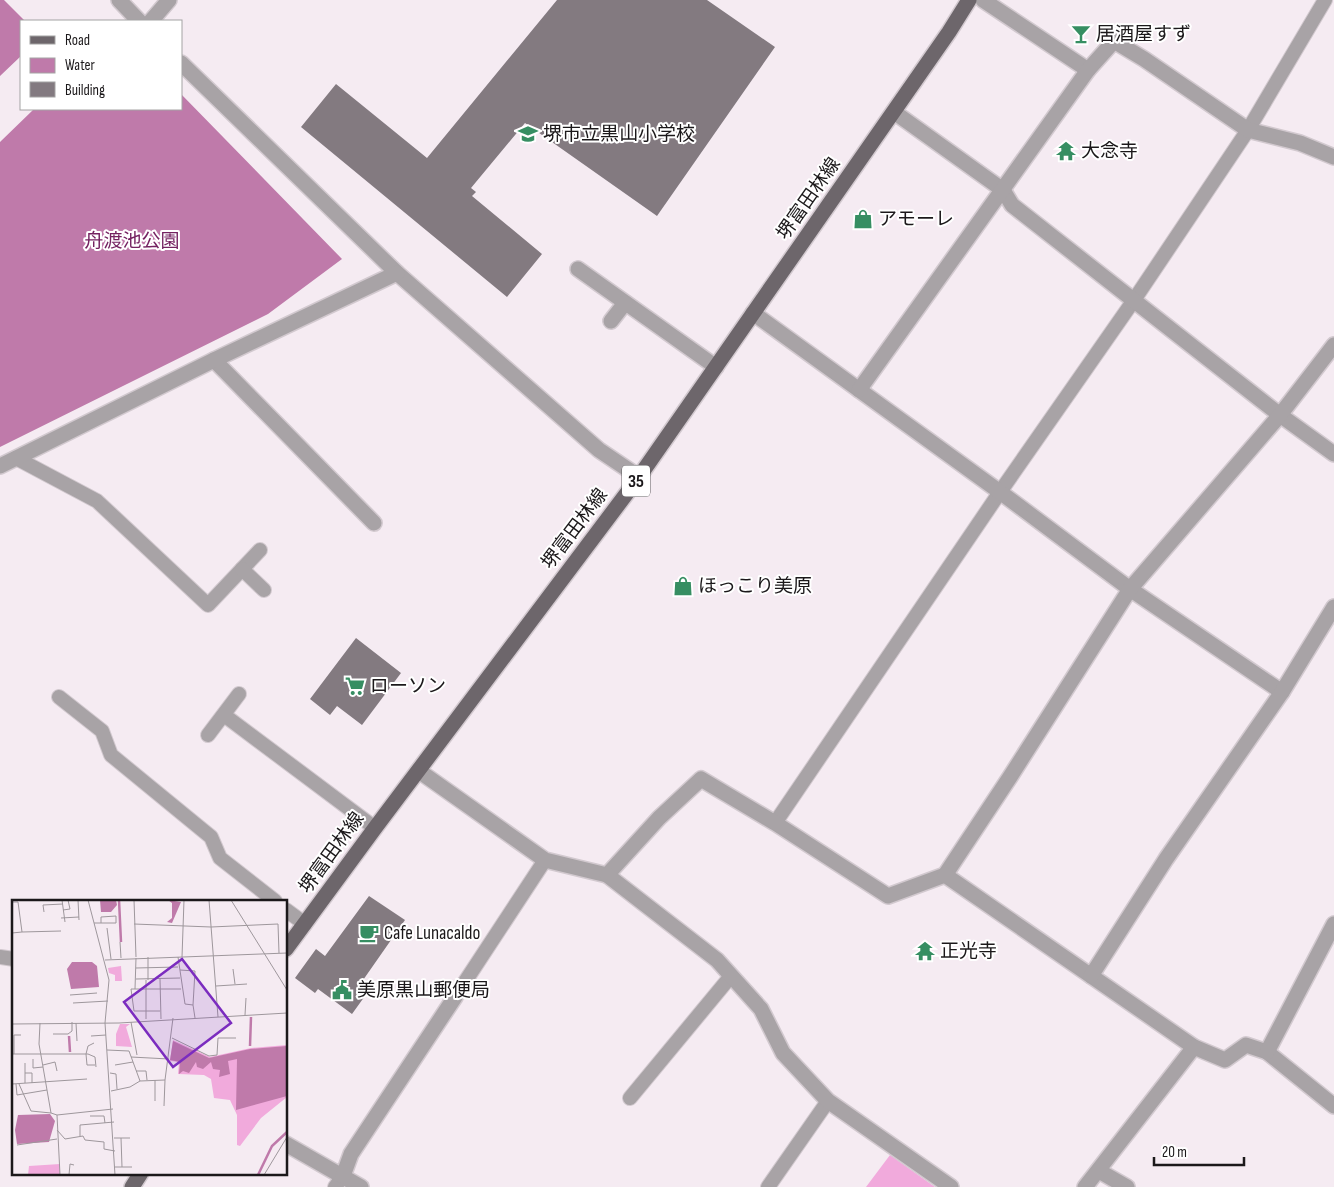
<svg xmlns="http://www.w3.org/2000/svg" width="1334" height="1187" font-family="'Sofia Sans Condensed','Noto Sans JP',sans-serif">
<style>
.green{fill:#f1aadc}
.water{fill:#bf7aaa}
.building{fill:#837a80}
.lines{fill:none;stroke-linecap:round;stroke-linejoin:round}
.lane-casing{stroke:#d2c9cf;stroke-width:16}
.street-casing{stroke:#d2c9cf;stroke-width:18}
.primary-casing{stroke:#d2c9cf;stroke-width:18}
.lane{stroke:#a8a3a6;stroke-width:14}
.street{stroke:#a8a3a6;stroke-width:15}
.primary{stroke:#6d666b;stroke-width:15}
.labels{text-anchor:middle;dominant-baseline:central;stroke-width:4;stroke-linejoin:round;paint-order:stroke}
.shield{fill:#fff;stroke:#5f5d5f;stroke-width:1}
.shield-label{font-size:18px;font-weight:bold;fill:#1b181a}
.poi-label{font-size:19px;fill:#1b181a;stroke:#fff;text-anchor:start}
.street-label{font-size:19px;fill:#1b181a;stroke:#fff}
.park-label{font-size:19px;fill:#742261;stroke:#fff}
.inset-river{fill:none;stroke:#bf7aaa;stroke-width:2.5}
.inset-road{fill:none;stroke:#9e979c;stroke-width:1}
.view{fill:#7b2cbf;fill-opacity:0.15;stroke:#7b2cbf;stroke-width:2.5}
.inset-edge{fill:none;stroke:#1b181a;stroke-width:2.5}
</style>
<rect width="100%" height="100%" fill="#f5ebf2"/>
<path class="green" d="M890,1155L935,1187H866Z"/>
<g class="water">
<path d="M0,0H4L25,21H21V56L0,76Z"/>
<path d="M181,94L342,259L268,314L0,447V142L34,109H181Z"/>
</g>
<g class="building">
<path d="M557,0H707L775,47L657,216L525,123L471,188L476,192L472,196L542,254L507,297L301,127L336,84L427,158Z"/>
<path d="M356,638L401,673L362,725L337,706L330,715L310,699Z"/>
<path d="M369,896L405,920L361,983L370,989L352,1014L318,989L315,993L295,978L316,949L325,956Z"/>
</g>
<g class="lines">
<defs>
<g id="lane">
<path d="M16,458L97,501L208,605L260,550"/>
<path d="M242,569L264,590"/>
<path d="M59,697L102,731L111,755L211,837L220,858L275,901"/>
<path d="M224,715L375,828"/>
<path d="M208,735L239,694"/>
<path d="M775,823L1000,492L1134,300L1248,130L1325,0"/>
<path d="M286,910L305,924"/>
<path d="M0,957L14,959"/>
<path d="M455,997L545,860"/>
<path d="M630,1098L731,976"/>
<path d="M335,1187L343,1176"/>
<path d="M768,1187L828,1101"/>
</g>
<g id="street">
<path d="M119,0L139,21"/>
<path d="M983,0L1088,70"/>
<path d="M151,21L169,0"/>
<path d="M181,63L397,273L599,450L639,477"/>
<path d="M894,112L1003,190L1012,205L1280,415L1334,454"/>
<path d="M578,269L716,367"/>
<path d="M753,313L1000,492L1130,589L1282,692"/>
<path d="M611,321L625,303"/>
<path d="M214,360L374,523"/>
<path d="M859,390L1088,70L1114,41L1144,59L1248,130L1300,143L1334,157"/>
<path d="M0,466L214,360L397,273"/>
<path d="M419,771L545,860L607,875L659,818L701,779L775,823L888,896L945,875L1010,777L1130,589L1280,415L1334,345"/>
<path d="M607,875L717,960L761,1009L783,1053L828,1101L951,1187"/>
<path d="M945,875L1194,1047L1225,1060L1246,1045L1267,1052L1334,1106"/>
<path d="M1091,976L1166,859L1282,692L1334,607"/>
<path d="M1267,1052L1334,924"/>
<path d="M286,1144L361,1187"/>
<path d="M1099,1171L1127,1187"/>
<path d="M343,1176L351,1154L455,997"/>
<path d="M1085,1187L1194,1047"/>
</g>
<g id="primary">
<path d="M286,949L375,828L639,477L949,32L969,0"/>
<path d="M132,1187L141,1173"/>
</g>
</defs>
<use href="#lane" class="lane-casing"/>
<use href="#street" class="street-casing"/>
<use href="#primary" class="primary-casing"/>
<use href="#lane" class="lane"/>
<use href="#street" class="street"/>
<use href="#primary" class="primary"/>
</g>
<defs>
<symbol id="bar-bare" viewBox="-9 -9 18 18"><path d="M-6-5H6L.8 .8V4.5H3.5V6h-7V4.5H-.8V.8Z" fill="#368e62" stroke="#fff" stroke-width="2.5" paint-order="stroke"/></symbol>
<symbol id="school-bare" viewBox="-9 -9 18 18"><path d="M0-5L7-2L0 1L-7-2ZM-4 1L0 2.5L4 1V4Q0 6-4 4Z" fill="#368e62" stroke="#fff" stroke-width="2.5" paint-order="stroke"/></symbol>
<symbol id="temple-bare" viewBox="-9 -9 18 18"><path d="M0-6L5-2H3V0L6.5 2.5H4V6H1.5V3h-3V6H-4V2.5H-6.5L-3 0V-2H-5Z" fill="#368e62" stroke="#fff" stroke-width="2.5" paint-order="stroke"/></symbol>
<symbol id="shop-bare" viewBox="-9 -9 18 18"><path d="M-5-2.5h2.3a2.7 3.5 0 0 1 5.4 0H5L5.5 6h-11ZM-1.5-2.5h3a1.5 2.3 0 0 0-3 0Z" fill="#368e62" stroke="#fff" stroke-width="2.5" paint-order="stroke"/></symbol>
<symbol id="supermarket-bare" viewBox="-9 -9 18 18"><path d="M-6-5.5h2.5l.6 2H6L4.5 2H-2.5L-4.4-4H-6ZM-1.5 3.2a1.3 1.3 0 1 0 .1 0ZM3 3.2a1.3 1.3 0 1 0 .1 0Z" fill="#368e62" stroke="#fff" stroke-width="2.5" paint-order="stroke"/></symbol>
<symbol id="cafe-bare" viewBox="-9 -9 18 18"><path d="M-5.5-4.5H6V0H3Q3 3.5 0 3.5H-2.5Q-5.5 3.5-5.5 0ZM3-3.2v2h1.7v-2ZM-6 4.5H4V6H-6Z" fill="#368e62" stroke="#fff" stroke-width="2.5" paint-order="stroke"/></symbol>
<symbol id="civic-bare" viewBox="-9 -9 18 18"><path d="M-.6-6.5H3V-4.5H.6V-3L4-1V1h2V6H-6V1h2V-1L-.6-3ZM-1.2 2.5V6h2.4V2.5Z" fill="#368e62" stroke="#fff" stroke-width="2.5" paint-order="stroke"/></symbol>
</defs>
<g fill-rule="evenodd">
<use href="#bar-bare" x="1067" y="20" width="28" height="28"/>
<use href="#school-bare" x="514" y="120" width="28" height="28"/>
<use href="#temple-bare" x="1052" y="137" width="28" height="28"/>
<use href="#shop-bare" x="849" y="205" width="28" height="28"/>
<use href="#shop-bare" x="669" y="572" width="28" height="28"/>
<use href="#supermarket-bare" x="341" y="672" width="28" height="28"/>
<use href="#cafe-bare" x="355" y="919" width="28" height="28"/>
<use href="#temple-bare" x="911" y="937" width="28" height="28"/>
<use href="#civic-bare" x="328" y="976" width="28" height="28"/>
</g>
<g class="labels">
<rect class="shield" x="622" y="465.5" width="28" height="31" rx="4"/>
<g class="shield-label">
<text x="636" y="481">35</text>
</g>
<g class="poi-label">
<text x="1096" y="34">居酒屋すず</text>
<text x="543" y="134">堺市立黒山小学校</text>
<text x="1081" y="151">大念寺</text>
<text x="878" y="219">アモーレ</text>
<text x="698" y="586">ほっこり美原</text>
<text x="370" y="686">ローソン</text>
<text x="384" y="933">Cafe Lunacaldo</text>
<text x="940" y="951">正光寺</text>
<text x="357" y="990">美原黒山郵便局</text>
</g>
<g class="street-label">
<text transform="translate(809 199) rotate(-55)">堺富田林線</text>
<text transform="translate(575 529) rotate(-53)">堺富田林線</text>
<text transform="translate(332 853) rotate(-54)">堺富田林線</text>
</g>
<g class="park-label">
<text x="132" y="241">舟渡池公園</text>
</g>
</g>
<g transform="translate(12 900)">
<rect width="275" height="275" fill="#f5ebf2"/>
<path d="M109,66L110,81H103V75L97,73L96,68ZM108,124H118L114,127L120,147L104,146V134ZM161,140L198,157L239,148L275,145V197L249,218L228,246L225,245V215L218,200L202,198L199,179L192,175L166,174L167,162L158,161ZM48,264V275H16L17,266Z" fill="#f1aadc"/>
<path d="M88,0H104L105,5L99,12H89ZM156,0L169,2L160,23L155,22L160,18V3ZM60,62H80L85,66L87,87L59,89L55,69ZM161,141L197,158L238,149L275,146V196L224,210L225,159L216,161L218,174L207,177L208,170L201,169L199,162L191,169L185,167L184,162L177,173L171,171L167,174L168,162L158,160ZM38,214L43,221L37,242L5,244L3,230L6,215Z" fill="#bf7aaa"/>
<path class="inset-river" d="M107,0L109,42M57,136L58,152M238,146L239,117M246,275L260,246L275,232"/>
<path class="inset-road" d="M50,0L53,22M66,0L67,20M76,0L97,80L93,123L103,275M122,0L124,57M197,0L206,117M219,0L275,90M0,2H6L10,32L0,33M51,10L58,9L56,0M32,12L31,5L51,4M49,18L67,17M82,23H104V16L89,17V23M122,24L199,27L266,24L267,53M95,28L99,59M10,32L49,31M108,42L109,58M166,57L173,104L181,105L183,118M170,57L172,0M93,60L275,53M124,68L166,67M221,69L223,84M168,70L183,71L181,105M124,79L168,78M148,79L149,119M136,80V57M204,86L235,84M123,89L124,58M58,95L85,93M61,103L96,101M148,111H122L119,89H169M233,115L234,98M134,119V80M119,122L125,155M28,123L27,144L39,213L45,215L48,275M64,123L65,141M0,124L107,123L275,113M41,134H56L60,131V122M79,136L94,135M160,138L197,156L205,155L206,138H224M82,143L76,146L74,154L75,165H83M95,150L117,151L128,181M0,154H76L83,157L84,167M2,154V135H9M119,157L157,159M21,159V168L31,167M13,163V183M31,165L43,162L45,171M103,165L121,162M124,171H134L135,180M13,173H20V183M98,173L104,174L105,189M143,180V201M0,184L75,179M4,184L5,195L35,190M7,184L19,211L39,213M99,191L118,187L128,181L153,180L161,118M152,206L153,180M45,215L101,209M78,216H92L93,223M45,230L53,239L71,236L73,240L92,242V249L103,251M68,236V225L102,222M102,238H118M109,238L110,267M5,245L45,239M103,267H120M57,275L58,264L62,265M252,275L275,237"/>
<path class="view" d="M170,59L219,123L161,167L112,102Z"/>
<rect width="275" height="275" class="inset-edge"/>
</g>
<rect x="20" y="20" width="162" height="90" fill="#ffffff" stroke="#a4a3a3"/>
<rect x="30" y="36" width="25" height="8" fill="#6d666b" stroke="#a4a3a3"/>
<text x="65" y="45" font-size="15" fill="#1b181a">Road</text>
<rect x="30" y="58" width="25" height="15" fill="#bf7aaa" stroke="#a4a3a3"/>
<text x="65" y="70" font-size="15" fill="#1b181a">Water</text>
<rect x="30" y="82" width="25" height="15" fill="#837a80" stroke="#a4a3a3"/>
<text x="65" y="95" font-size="15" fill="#1b181a">Building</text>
<path d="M1154 1157v8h90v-8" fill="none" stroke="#1b181a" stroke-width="2.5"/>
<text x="1162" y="1157" font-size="15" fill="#1b181a" stroke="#ffffff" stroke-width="4" paint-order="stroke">20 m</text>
</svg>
